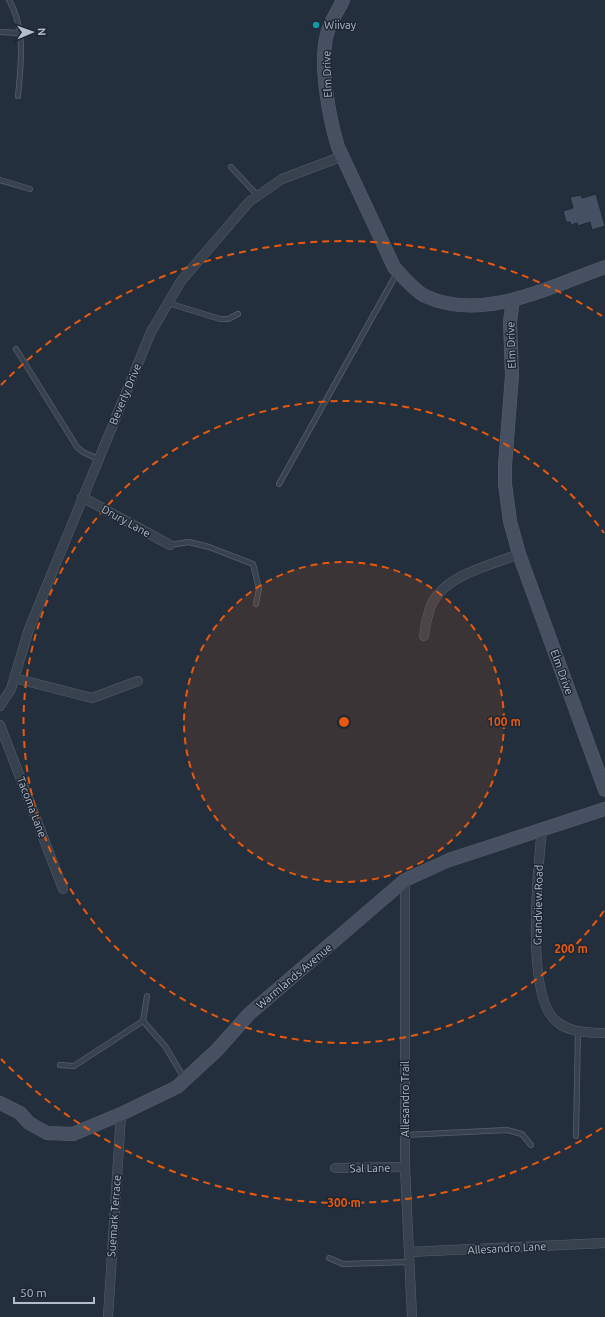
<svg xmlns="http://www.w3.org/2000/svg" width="605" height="1317" font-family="Ubuntu,sans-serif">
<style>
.building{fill:#455162;stroke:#1f2835}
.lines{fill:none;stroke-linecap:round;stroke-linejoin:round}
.lane-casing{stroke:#565f6c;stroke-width:6}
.street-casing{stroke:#565f6c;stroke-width:10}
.secondary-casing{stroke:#565f6c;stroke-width:14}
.lane{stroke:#38414e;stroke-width:4.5}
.street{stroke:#38414e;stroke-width:9}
.secondary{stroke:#465061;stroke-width:13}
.ring{fill:none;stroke:#e8590c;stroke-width:2;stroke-dasharray:7 5}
.culture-dot{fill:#0f9aa8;stroke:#1d2633;stroke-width:1.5}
.labels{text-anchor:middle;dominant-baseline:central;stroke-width:3;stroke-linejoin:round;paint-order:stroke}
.poi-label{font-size:11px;fill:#b4bcc9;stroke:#1d2633;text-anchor:start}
.street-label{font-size:11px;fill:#b4bcc9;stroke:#1d2633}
.centre{fill:#e8590c;stroke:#1d2633;stroke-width:2}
.ring-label{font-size:12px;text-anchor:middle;font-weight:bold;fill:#e8590c;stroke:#1d2633;stroke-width:3;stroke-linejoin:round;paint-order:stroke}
</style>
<rect width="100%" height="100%" fill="#242f3e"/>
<path class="building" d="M596,194L605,226L592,230L590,222L578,226L577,223L571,225L570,222H566L563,211L573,208L570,197L581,195L582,198Z"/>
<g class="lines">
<defs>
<g id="lane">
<path d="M9,0C26,29 21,64 18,96"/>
<path d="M0,32L20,33"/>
<path d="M231,167L258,196"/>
<path d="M0,180L30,189"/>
<path d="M168,303L220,319H228L238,314"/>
<path d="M16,349L77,447L83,452L98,459"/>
<path d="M279,484L397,273"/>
<path d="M170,545L189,542L209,547L253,564L259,589L256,604"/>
<path d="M143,1021L165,1046L184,1078"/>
<path d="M60,1065L74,1066L143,1021L147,996"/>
<path d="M405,1135L507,1130L522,1134L531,1145"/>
<path d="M576,1136L578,1030"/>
<path d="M329,1258L343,1264L409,1262"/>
</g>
<g id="street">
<path d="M82,497L170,545"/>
<path d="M424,636C425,626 427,617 430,608C442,575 490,566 519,554"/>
<path d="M14,678L92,698L138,681"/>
<path d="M0,706L11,689L29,629L151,332L181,281L249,202L282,179L343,156"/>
<path d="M0,725L63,889"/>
<path d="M542,829C538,868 525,995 556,1021C568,1032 588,1033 605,1033"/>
<path d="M405,880V1167L412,1317"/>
<path d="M335,1168L405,1167"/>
<path d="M409,1252L605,1243"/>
<path d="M108,1317L121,1114"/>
</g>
<g id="secondary">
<path d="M343,0C338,11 330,22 327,34C319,63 329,118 338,147L394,267C402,276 414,290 425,296C483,323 551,286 605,267"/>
<path d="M513,300L510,322L512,376L505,465V484L510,521L519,554L605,790"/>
<path d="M0,1103L20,1113L29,1123L47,1133L73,1134L121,1114L177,1087L217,1050L249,1014L405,880L449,860L605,809"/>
</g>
</defs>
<use href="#lane" class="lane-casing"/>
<use href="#street" class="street-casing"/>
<use href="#secondary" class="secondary-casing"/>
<use href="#lane" class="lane"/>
<use href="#street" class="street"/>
<use href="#secondary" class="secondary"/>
</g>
<circle cx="344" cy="722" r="160" fill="#e8590c" fill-opacity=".12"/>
<g class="ring">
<circle cx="344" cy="722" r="160"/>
<path d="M604 911A321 321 0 1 1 604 533"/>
<path d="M602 1128A481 481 0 0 1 1 1059M1 385A481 481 0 0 1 602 316"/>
</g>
<circle class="culture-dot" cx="316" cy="25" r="4"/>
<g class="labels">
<g class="poi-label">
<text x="324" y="25">Wiivay</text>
</g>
<g class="street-label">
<text transform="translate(327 74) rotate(-92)">Elm Drive</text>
<text transform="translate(511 345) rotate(-92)">Elm Drive</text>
<text transform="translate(125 394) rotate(-67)">Beverly Drive</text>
<text transform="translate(126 521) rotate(29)">Drury Lane</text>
<text transform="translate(562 672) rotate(70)">Elm Drive</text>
<text transform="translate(32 807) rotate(69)">Tacoma Lane</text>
<text transform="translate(538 905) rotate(-89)">Grandview Road</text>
<text transform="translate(294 976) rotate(-40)">Warmlands Avenue</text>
<text transform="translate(405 1099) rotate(-90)">Allesandro Trail</text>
<text transform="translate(370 1168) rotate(-1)">Sal Lane</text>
<text transform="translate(114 1216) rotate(-86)">Suemark Terrace</text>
<text transform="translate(507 1248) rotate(-3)">Allesandro Lane</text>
</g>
</g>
<circle cx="344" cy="722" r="6" class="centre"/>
<g class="ring-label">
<text x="504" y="726">100 m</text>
<text x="571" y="953">200 m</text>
<text x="344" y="1207">300 m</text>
</g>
<g transform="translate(32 32) rotate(88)" stroke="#1d2633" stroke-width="3" paint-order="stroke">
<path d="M0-3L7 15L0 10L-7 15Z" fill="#b4bcc9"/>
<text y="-6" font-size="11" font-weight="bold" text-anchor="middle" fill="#b4bcc9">N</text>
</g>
<path d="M14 1297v6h80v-6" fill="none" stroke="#b4bcc9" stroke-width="2"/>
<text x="20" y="1297" font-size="12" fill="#b4bcc9" stroke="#1d2633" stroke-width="3" paint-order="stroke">50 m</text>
</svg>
